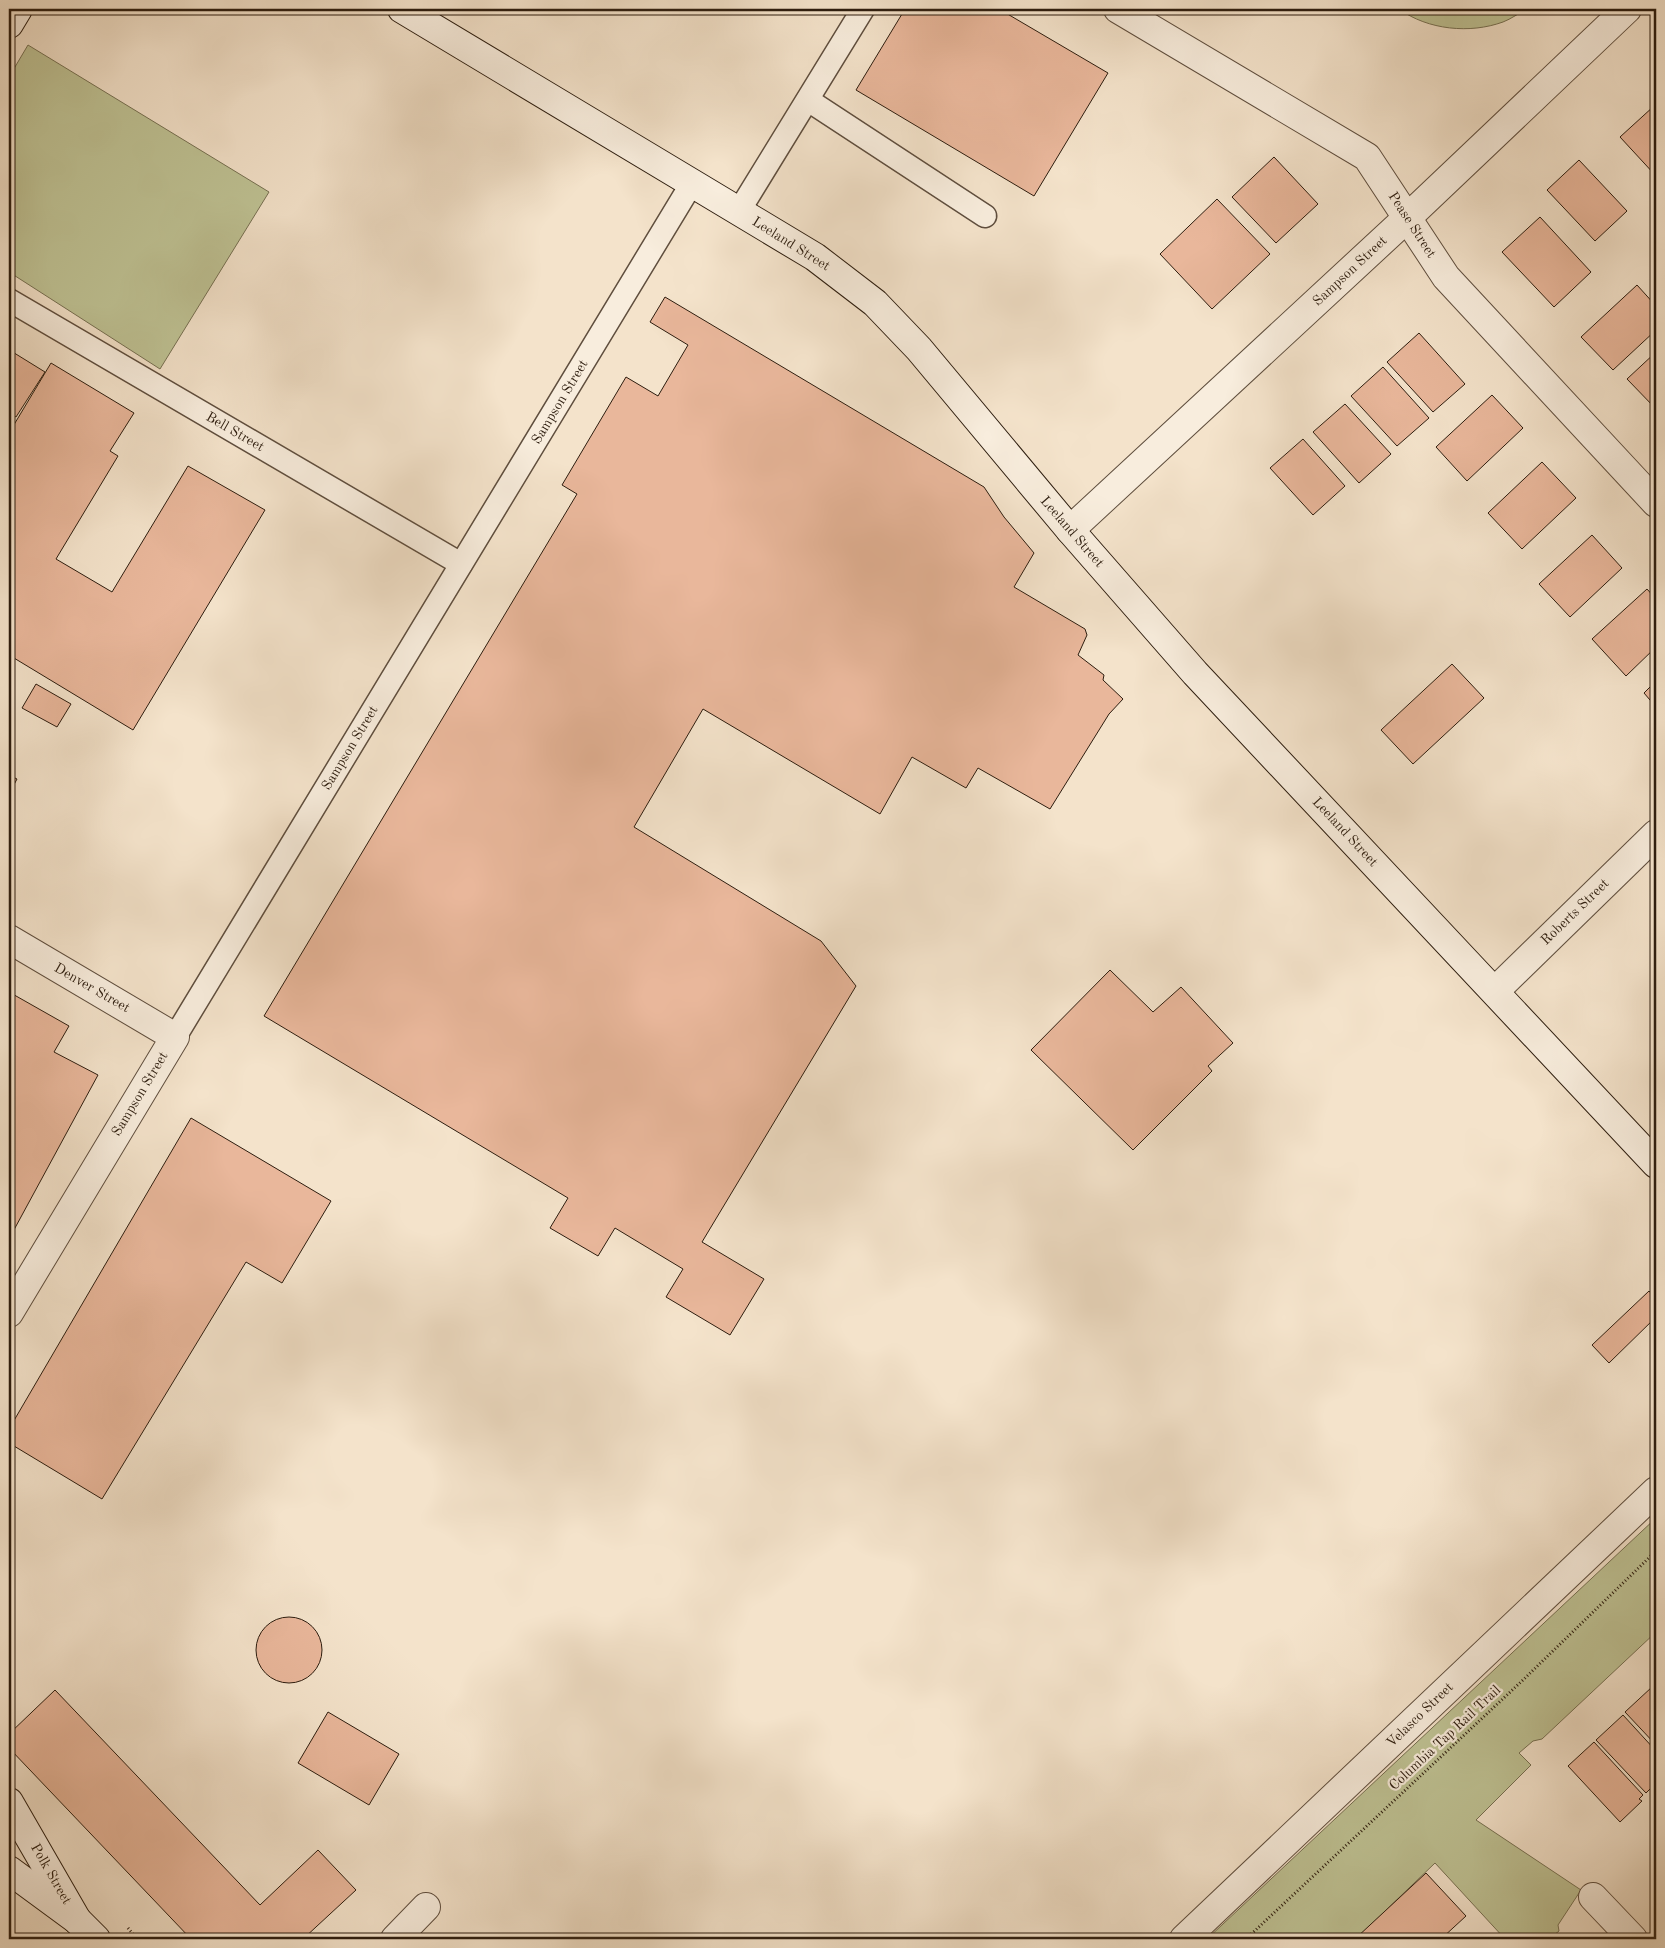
<svg xmlns="http://www.w3.org/2000/svg" width="1665" height="1948" font-family="'Old Standard TT',serif">
<style>
.green{fill:#bfc395;stroke:#767052}
.building{fill:#e9b79b;stroke:#2d1d0f}
.lines{fill:none;stroke-linecap:round;stroke-linejoin:round}
.service-casing{stroke:#5f4e3e;stroke-width:25}
.minor-casing{stroke:#5f4e3e;stroke-width:30}
.secondary-casing{stroke:#2d1d0f;stroke-width:30}
.path{stroke:#2d1d0f;stroke-width:3;stroke-dasharray:1 2.5;stroke-linecap:butt}
.service{stroke:#f8eddd;stroke-width:22}
.minor{stroke:#f8eddd;stroke-width:28}
.secondary{stroke:#f8eddd;stroke-width:28}
.labels{text-anchor:middle;dominant-baseline:central;stroke-width:4.5;stroke-linejoin:round;paint-order:stroke}
.street-label{font-size:14px;fill:#2d1d0f;stroke:#f8eddd}
</style>
<rect width="100%" height="100%" fill="#f4e3cb"/>
<filter id="stains"><feTurbulence type="fractalNoise" baseFrequency=".004" numOctaves="4"/><feColorMatrix values="0 0 0 0 .2 0 0 0 0 .09 0 0 0 0 .02 0 0 0 .5 -.17"/></filter>
<radialGradient id="worn" r=".72"><stop offset=".6" stop-color="#630" stop-opacity="0"/><stop offset="1" stop-color="#630" stop-opacity=".3"/></radialGradient>
<g class="green">
<path d="M1399,9H1527C1519,13 1511,19 1503,22C1470,34 1428,30 1399,9Z"/>
<path d="M28,45L269,192L160,369L9,272V77Z"/>
<path d="M1656,1518V1632L1542,1739L1533,1741L1519,1753L1531,1765L1476,1820L1581,1890L1558,1925L1559,1931L1549,1939H1505L1435,1863L1356,1939H1207Z"/>
</g>
<g class="building">
<path d="M905,9H999L1108,73L1034,196L856,90Z"/>
<path d="M1654,106L1656,108V176L1620,137Z"/>
<path d="M1274,157L1318,204L1276,243L1232,197Z"/>
<path d="M1579,160L1627,211L1595,241L1547,190Z"/>
<path d="M1217,199L1270,254L1212,309L1160,254Z"/>
<path d="M1540,217L1591,272L1554,307L1502,252Z"/>
<path d="M1637,285L1656,306V330L1613,370L1581,337Z"/>
<path d="M665,297L984,487L1004,517L1034,553L1014,587L1085,629L1087,635L1078,655L1104,675L1103,680L1123,699L1109,714L1050,809L978,768L966,788L912,757L880,814L703,709L634,827L821,941L856,986L702,1242L764,1279L730,1335L666,1297L683,1269L615,1228L598,1256L550,1228L568,1198L264,1016L577,494L562,485L626,377L658,396L688,345L650,322Z"/>
<path d="M1419,333L1465,384L1433,412L1387,362Z"/>
<path d="M11,351L45,372L16,417L9,413V354Z"/>
<path d="M1656,352V409L1627,379Z"/>
<path d="M51,363L134,413L110,451L118,456L56,559L112,592L188,466L265,510L133,730L9,655V433Z"/>
<path d="M1383,367L1429,418L1397,446L1351,396Z"/>
<path d="M1492,395L1523,428L1467,481L1436,447Z"/>
<path d="M1345,404L1391,454L1359,483L1313,432Z"/>
<path d="M1303,439L1345,486L1313,515L1270,468Z"/>
<path d="M1542,462L1576,498L1522,549L1488,513Z"/>
<path d="M1592,535L1622,568L1570,617L1539,584Z"/>
<path d="M1647,589L1656,599V647L1626,676L1592,639Z"/>
<path d="M1452,664L1484,698L1413,764L1381,730Z"/>
<path d="M1656,681V707L1644,693Z"/>
<path d="M36,684L71,704L57,727L22,708Z"/>
<path d="M9,775L17,779L9,794Z"/>
<path d="M1110,970L1153,1012L1181,987L1233,1043L1208,1066L1212,1071L1133,1150L1031,1050Z"/>
<path d="M9,992L69,1026L54,1052L98,1075L9,1239Z"/>
<path d="M191,1118L331,1201L282,1283L246,1262L102,1499L9,1443V1429Z"/>
<path d="M1649,1291L1656,1299V1317L1609,1363L1592,1345Z"/>
<circle cx="289" cy="1650" r="33"/>
<path d="M1652,1687L1656,1692V1745L1625,1712Z"/>
<path d="M55,1690L260,1905L318,1850L356,1890L303,1939H191L9,1748V1734Z"/>
<path d="M328,1712L399,1754L369,1805L298,1763Z"/>
<path d="M1623,1715L1656,1751V1787L1652,1791L1650,1789L1646,1793L1596,1740Z"/>
<path d="M1594,1742L1643,1795L1639,1799L1642,1801L1620,1822L1568,1766Z"/>
<path d="M1426,1873L1466,1916L1441,1939H1357L1356,1938Z"/>
</g>
<g class="lines">
<defs>
<g id="service">
<path d="M808,100L985,216"/>
<path d="M739,211L863,9"/>
<path d="M9,300L461,564"/>
<path d="M175,1037L692,183"/>
</g>
<g id="minor">
<path d="M1118,9L1367,157L1446,277L1656,503"/>
<path d="M1070,530L1407,218L1627,9"/>
<path d="M9,939L175,1037L9,1313"/>
<path d="M1495,991L1656,834"/>
<path d="M1593,1897L1633,1939"/>
<path d="M395,1939L426,1907"/>
<path d="M1184,1939L1656,1491"/>
</g>
<g id="secondary">
<path d="M402,9L815,257L875,303L919,349L1070,530L1195,673L1656,1164"/>
<path d="M9,24L18,9"/>
<path d="M9,1802L77,1920"/>
<path d="M9,1870L77,1920L96,1939"/>
</g>
</defs>
<use href="#service" class="service-casing"/>
<use href="#minor" class="minor-casing"/>
<use href="#secondary" class="secondary-casing"/>
<g class="path">
<path d="M128,1928L137,1939"/>
<path d="M1246,1939L1523,1680L1656,1551"/>
</g>
<use href="#service" class="service"/>
<use href="#minor" class="minor"/>
<use href="#secondary" class="secondary"/>
</g>
<g class="labels">
<g class="street-label">
<text transform="translate(1412 225) rotate(57)">Pease Street</text>
<text transform="translate(791 244) rotate(32)">Leeland Street</text>
<text transform="translate(1350 271) rotate(-43)">Sampson Street</text>
<text transform="translate(560 402) rotate(-59)">Sampson Street</text>
<text transform="translate(235 432) rotate(30)">Bell Street</text>
<text transform="translate(1072 532) rotate(49)">Leeland Street</text>
<text transform="translate(350 748) rotate(-59)">Sampson Street</text>
<text transform="translate(1345 832) rotate(47)">Leeland Street</text>
<text transform="translate(1575 912) rotate(-44)">Roberts Street</text>
<text transform="translate(92 988) rotate(30)">Denver Street</text>
<text transform="translate(140 1094) rotate(-59)">Sampson Street</text>
<text transform="translate(1420 1715) rotate(-44)">Velasco Street</text>
<text transform="translate(1445 1738) rotate(-43)">Columbia Tap Rail Trail</text>
<text transform="translate(51 1874) rotate(60)">Polk Street</text>
</g>
</g>
<rect width="1665" height="1948" fill="none" stroke="#f4e3cb" stroke-width="30"/>
<rect x="10" y="10" width="1645" height="1928" fill="none" stroke="#2d1d0f" stroke-width="2.5"/>
<rect x="15" y="15" width="1635" height="1918" fill="none" stroke="#2d1d0f"/>
<rect width="100%" height="100%" filter="url(#stains)"/>
<rect width="100%" height="100%" fill="url(#worn)"/>
</svg>
